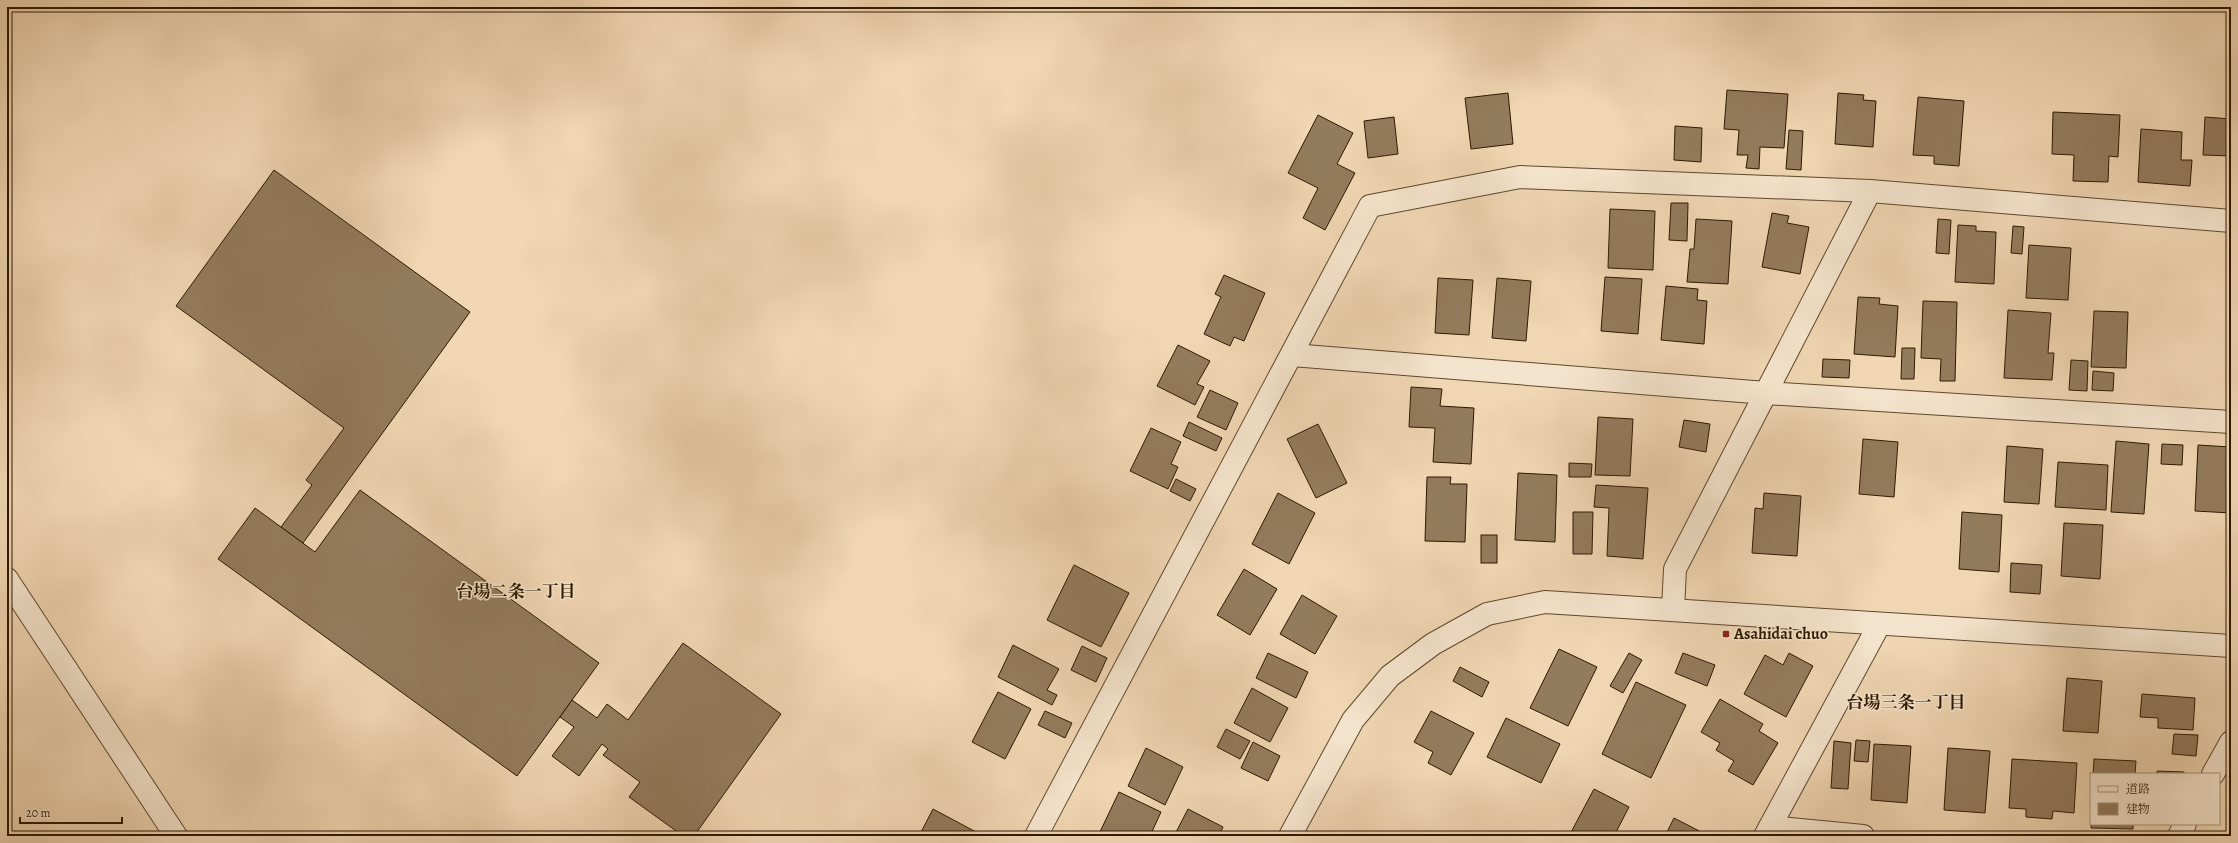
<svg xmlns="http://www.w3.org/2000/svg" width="2238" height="843" font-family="Alegreya,'Noto Serif JP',serif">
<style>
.building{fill:#937b5d;stroke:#2e1900}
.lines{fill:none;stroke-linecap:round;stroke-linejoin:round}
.minor-casing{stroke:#5e482c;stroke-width:24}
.tertiary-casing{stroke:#5e482c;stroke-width:24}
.minor{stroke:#f5e4cd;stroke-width:22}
.tertiary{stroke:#f5e4cd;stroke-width:22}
.poi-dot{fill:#8f2418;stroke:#f5e4cd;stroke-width:1.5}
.labels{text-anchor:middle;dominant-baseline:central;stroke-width:3;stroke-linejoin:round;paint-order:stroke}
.poi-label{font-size:16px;font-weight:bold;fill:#2e1900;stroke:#f5e4cd;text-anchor:start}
.neighbourhood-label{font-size:17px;font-weight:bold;fill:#2e1900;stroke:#f5e4cd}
</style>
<rect width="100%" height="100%" fill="#f0d6b2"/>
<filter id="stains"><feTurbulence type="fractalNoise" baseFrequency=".005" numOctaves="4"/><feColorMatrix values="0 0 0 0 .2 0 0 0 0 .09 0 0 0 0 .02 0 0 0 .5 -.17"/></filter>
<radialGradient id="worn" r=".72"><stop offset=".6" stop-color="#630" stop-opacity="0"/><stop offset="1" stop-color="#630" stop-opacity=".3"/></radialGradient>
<g class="building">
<path d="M1727,90L1788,94L1784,148L1760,147L1759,169L1746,168L1748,155H1737L1739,130L1724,129Z"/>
<path d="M1508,93L1513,144L1471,149L1465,98Z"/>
<path d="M1838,93L1864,95L1863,100L1876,101L1873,147L1835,144Z"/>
<path d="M1918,97L1964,101L1959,166L1934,164V156L1913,155Z"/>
<path d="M2053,112L2120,115L2118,157L2109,156L2108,182L2073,181L2074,155L2052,154Z"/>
<path d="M1318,115L1353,133L1337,164L1355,173L1325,230L1303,218L1318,188L1288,173Z"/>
<path d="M1394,117L1398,154L1368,158L1364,121Z"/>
<path d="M2205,117L2231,119V156L2203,155Z"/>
<path d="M1675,126L1702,128L1701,162L1674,160Z"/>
<path d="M2141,129L2182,132L2181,160H2192L2190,186L2138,182Z"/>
<path d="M1789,130L1803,131L1801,170L1786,169Z"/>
<path d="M274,170L470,312L303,543L281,527L312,485L306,480L344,428L176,306Z"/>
<path d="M1671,203H1688L1687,241L1669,240Z"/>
<path d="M1610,209L1655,211L1653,270L1608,268Z"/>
<path d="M1772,213L1789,216L1787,223L1809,227L1800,274L1762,267Z"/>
<path d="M1696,219L1732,221L1728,284L1687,282L1690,249H1694Z"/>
<path d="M1938,219L1951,220L1949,254L1936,253Z"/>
<path d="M1958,225L1976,226V231L1996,232L1994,284L1955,282Z"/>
<path d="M2013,226L2024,227L2022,254L2011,253Z"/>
<path d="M2029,245L2071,248L2068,300L2026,298Z"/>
<path d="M1224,275L1265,293L1244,341L1234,337L1230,346L1204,334L1221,297L1215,294Z"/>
<path d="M1605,277L1642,279L1638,334L1601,331Z"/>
<path d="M1438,278L1473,280L1469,335L1435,333Z"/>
<path d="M1497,278L1531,281L1526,341L1492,338Z"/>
<path d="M1666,286L1698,289L1697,300L1707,301L1704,344L1661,340Z"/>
<path d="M1858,297L1880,298L1879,304L1898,306L1895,357L1854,354Z"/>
<path d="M1923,301L1957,302L1955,381H1940L1941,359L1921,358Z"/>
<path d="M2008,310L2051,313L2048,353H2054L2052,380L2004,378Z"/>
<path d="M2094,311L2128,312L2126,368L2091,367Z"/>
<path d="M1178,345L1210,361L1197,384L1204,387L1195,405L1157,386Z"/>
<path d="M1902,348H1915L1914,379H1901Z"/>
<path d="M1823,359L1850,360L1849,378L1822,377Z"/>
<path d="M2071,360L2088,361L2087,391L2069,390Z"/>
<path d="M2093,371L2114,373L2113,391L2092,390Z"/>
<path d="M1411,387L1442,389L1440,406L1474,408L1471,464L1433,462L1435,428L1409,427Z"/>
<path d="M1210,390L1238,403L1226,430L1197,417Z"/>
<path d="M1598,417L1633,419L1630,476L1595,475Z"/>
<path d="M1684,420L1710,424L1706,452L1679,447Z"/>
<path d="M1189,422L1222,438L1216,451L1183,436Z"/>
<path d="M1318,424L1347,483L1316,498L1287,439Z"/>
<path d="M1151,428L1181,442L1171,464L1178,467L1168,489L1130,471Z"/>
<path d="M1863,439L1898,442L1894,497L1859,494Z"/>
<path d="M2116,441L2149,444L2144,514L2111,512Z"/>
<path d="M2162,444L2183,445L2182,465L2161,464Z"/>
<path d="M2198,445L2231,447V513L2195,511Z"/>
<path d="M2007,446L2043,449L2039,504L2004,502Z"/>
<path d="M2058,462L2108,465L2106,510L2055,507Z"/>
<path d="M1569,463L1592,464L1591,477H1569Z"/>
<path d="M1518,473L1557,475L1555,542L1515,540Z"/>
<path d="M1427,477H1451L1450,484H1467L1465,542L1425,541Z"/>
<path d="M1176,479L1196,489L1190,501L1170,491Z"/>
<path d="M1596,485L1648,488L1643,559L1607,556L1609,508L1594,507Z"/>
<path d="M360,490L599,663L517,776L218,559L255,508L315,552Z"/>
<path d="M1278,493L1315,513L1289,564L1252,544Z"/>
<path d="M1764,493L1801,496L1797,556L1752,553L1755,508L1763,509Z"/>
<path d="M1573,512H1593L1592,554H1573Z"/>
<path d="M1962,512L2002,515L1999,572L1959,569Z"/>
<path d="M2064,523L2103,525L2100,579L2061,576Z"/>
<rect x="1481" y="535" width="16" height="28"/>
<path d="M2011,563L2042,565L2040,594L2010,592Z"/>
<path d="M1074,565L1129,593L1101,647L1047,620Z"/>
<path d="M1244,569L1277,589L1250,635L1217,615Z"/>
<path d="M1302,595L1337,616L1315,654L1280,634Z"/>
<path d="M683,643L781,714L694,836H683L629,797L640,782L603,755L608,749L602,744L579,776L552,756L574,727L560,717L572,700L597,718L607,704L628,720Z"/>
<path d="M1013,645L1059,669L1047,690L1057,695L1052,705L998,677Z"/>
<path d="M1082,646L1107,658L1096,682L1071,670Z"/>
<path d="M1559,649L1597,667L1568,726L1530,708Z"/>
<path d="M1268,653L1308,672L1296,698L1256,678Z"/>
<path d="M1629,653L1642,660L1623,693L1610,686Z"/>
<path d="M1683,653L1715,665L1707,686L1675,673Z"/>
<path d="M1789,653L1813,666L1786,717L1744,694L1765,655L1783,665Z"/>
<path d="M1460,667L1489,682L1482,697L1453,681Z"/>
<path d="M2067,678L2102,681L2098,733L2063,731Z"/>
<path d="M1636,682L1686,705L1651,778L1602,754Z"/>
<path d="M1252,688L1288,708L1270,742L1234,723Z"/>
<path d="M998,692L1031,709L1005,759L972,742Z"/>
<path d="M2142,694L2195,698L2193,730L2158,728V718L2140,717Z"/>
<path d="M1720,699L1763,724L1759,731L1778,743L1753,785L1728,771L1734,761L1716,750L1720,743L1701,732Z"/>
<path d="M1045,711L1072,723L1065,738L1038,725Z"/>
<path d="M1431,711L1474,733L1451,775L1428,763L1433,752L1414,742Z"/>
<path d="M1506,718L1560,744L1541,783L1487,757Z"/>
<path d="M1226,729L1250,741L1240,759L1217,747Z"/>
<path d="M2174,734L2198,735L2196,756L2172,754Z"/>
<path d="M1856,740L1870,741L1868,762L1854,761Z"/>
<path d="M1834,741L1851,743L1848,789L1831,788Z"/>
<path d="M1253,742L1280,756L1268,781L1241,768Z"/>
<path d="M1874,744L1911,746L1907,803L1871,800Z"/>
<path d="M1146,748L1183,767L1165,805L1128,786Z"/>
<path d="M1948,748L1990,751L1985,813L1944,810Z"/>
<path d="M2012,759L2077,763L2074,813L2053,811L2052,819L2026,817V809L2009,808Z"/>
<path d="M2094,759L2136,761L2135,774H2093Z"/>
<path d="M2157,771L2184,772V774H2157Z"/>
<path d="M1594,789L1629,807L1614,836H1569Z"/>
<path d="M1119,792L1161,812L1150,836H1098Z"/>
<path d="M933,809L976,832L974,836H919Z"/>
<path d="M1188,809L1223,827L1219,836H1174Z"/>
<path d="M1674,818L1709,836H1665Z"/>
<path d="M2091,820V824H2133V829L2091,828Z"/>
<path d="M15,831L25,836H12Z"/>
</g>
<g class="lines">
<defs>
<g id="minor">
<path d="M1292,355L1766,393L2231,422"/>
<path d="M1673,609L1675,569L1870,191"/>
<path d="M2213,774L2231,742"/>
<path d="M1770,827L1863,836"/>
<path d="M1036,836L1370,206L1520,177L1870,191L2231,221"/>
<path d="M1765,836L1879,625"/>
<path d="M2179,836L2185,824"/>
</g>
<g id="tertiary">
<path d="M7,579L176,836"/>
<path d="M1290,836L1353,720L1390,676L1433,644L1487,614L1545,602L2231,646"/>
</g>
</defs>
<use href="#minor" class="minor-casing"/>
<use href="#tertiary" class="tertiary-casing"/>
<use href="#minor" class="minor"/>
<use href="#tertiary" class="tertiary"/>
</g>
<rect class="poi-dot" x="1722" y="630" width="8" height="8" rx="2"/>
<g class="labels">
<g class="poi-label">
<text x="1734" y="634">Asahidai chuo</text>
</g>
<g class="neighbourhood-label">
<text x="516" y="591">台場二条一丁目</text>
<text x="1906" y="702">台場三条一丁目</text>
</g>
</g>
<rect width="2238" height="843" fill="none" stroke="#f0d6b2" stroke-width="24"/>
<rect x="8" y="8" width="2222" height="827" fill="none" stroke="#2e1900" stroke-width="2"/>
<rect x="12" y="12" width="2214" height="819" fill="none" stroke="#2e1900"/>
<rect x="2090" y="773" width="130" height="52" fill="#f5e4cd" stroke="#a5937b"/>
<rect x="2098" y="786" width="20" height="6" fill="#f5e4cd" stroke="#a5937b"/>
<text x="2126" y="793" font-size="12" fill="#2e1900">道路</text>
<rect x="2098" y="803" width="20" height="12" fill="#937b5d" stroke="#a5937b"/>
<text x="2126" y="813" font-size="12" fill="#2e1900">建物</text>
<path d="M20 817v6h102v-6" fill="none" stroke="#2e1900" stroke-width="2"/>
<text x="26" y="817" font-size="12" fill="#2e1900" stroke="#f5e4cd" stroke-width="3" paint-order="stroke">20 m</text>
<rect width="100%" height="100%" filter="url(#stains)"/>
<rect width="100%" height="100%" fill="url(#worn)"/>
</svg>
